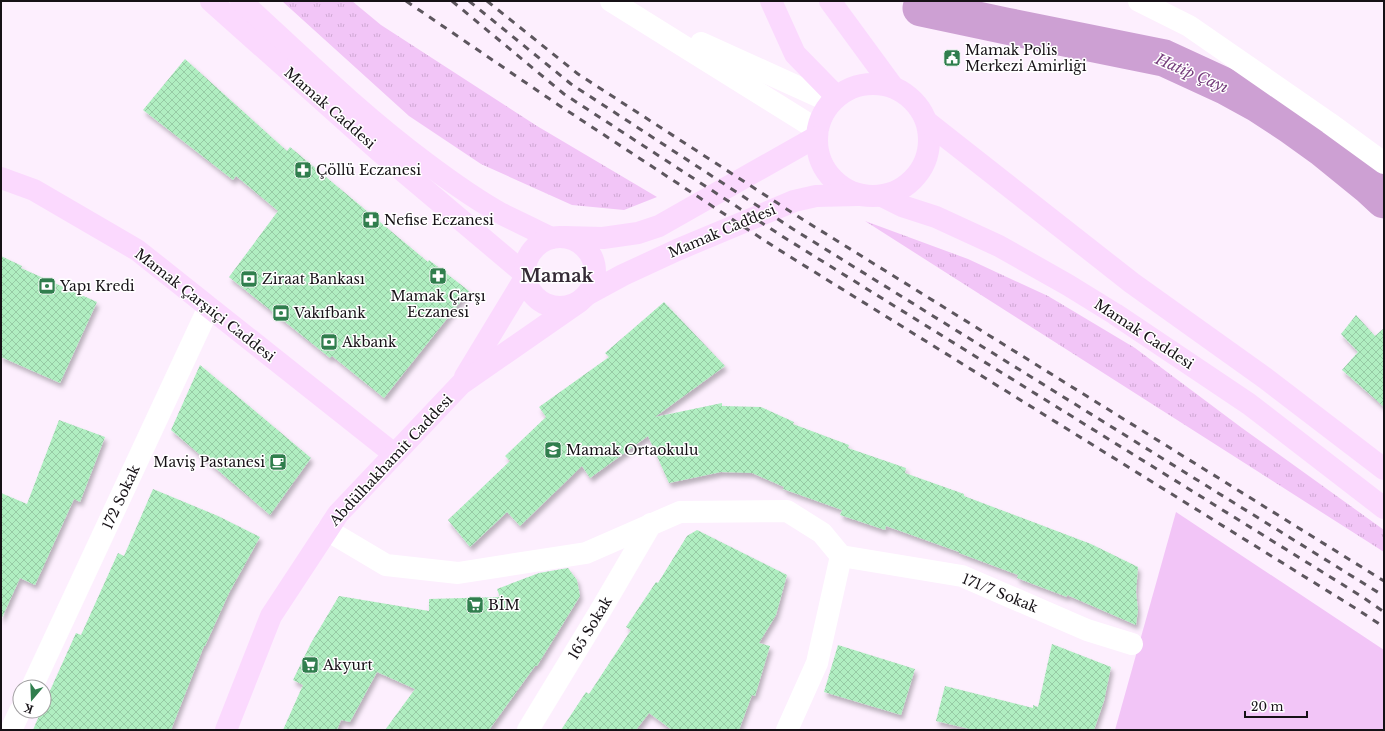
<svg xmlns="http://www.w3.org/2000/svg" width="1385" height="731" font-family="'Libre Baskerville',serif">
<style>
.grass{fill:url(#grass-tufts)}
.park{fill:#f2c5f7}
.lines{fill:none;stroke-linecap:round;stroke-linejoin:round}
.river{stroke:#cda0d3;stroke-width:37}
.building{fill:url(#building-cross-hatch);filter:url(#shadow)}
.minor{stroke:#fff;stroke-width:22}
.major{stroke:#fbd9fe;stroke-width:22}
.rail{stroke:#5d565e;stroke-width:3;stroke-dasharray:7 7;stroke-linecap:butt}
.labels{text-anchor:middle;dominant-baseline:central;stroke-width:3;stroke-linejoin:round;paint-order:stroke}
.poi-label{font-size:14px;fill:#161116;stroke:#fff;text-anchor:start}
.street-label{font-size:14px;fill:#161116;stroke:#fff}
.water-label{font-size:15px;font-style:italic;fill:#743c7b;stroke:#fff}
.district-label{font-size:18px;font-weight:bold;fill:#352b36;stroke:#fff}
</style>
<defs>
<pattern id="grass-tufts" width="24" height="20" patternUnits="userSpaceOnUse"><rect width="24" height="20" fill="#f2c5f7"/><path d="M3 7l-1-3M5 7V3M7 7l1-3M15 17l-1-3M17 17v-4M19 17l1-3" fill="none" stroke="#cfa8d3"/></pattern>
<pattern id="building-cross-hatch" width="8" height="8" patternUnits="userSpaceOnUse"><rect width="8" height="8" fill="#b0eec1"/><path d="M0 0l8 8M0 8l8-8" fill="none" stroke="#97cba5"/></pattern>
<filter id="shadow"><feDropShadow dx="2.5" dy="4.5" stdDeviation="2" flood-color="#0004"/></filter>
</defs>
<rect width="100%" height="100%" fill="#fdeffe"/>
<g class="grass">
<path d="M282,1H352L381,25L537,126L657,197L624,210L572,205L481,164L409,116Z"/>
<path d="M865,221L968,259L1048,296L1135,348L1242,428L1384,530V552Z"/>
</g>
<path class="park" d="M1176,512L1384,650V730H1115Z"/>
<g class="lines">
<path class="river" d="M921,8L1006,26L1164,58L1227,87L1258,104L1290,125L1322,148L1370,187L1384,200"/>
</g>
<g class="building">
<path d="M185,59L287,151L290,147L428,262L429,260L469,291L384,398L332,356L330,358L229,277L278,211L236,176L233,180L143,110Z"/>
<path d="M1,256L22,266L21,268L97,302L60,383L1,357Z"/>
<path d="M664,302L725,366L655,417L722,403V406L761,407L794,422L793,424L849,445L848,448L906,468L905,473L964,494V496L1091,544L1138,567L1136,592L1138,610L1136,625L1067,595V597L1017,578L1018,575L959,553V552L886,526L885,530L840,515L842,510L783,489L784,487L752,473L721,472L669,483L648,436L590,478L582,466L520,526L507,512L470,547L448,520L510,461L505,456L546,417L539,407L609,357L605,353Z"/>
<path d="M1356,315L1375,336L1384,328V407L1342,370L1358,352L1341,334Z"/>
<path d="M200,365L311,458L270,515L171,430Z"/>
<path d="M59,420L105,437L80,502L74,499L35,585L20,578L1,620V493L27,504Z"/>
<path d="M153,489L218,516L260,537L229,593L205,646H204L171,730H33L41,711H44V704L76,633L81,635L118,553L124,556Z"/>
<path d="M697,530L787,575L776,615L759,643L770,646L755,696L752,695L739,730H672L649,713L636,730H561L586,692L589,694L631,630L626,627L656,582L658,583L687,536Z"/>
<path d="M568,568L577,580L580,596L537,666H535L489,730H385L415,689L377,672L350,722L341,720L337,730H283L303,685L293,680L311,643L339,596L429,611V599L500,597L497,589L539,573Z"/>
<path d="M1052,644L1111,667L1104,701L1094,730H974L936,721L945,686L1033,708V705L1038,707Z"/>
<path d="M838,645L915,669L901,715L824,692Z"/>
</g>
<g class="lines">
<g class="minor">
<path d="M611,1L818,130"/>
<path d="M1139,1L1189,26L1329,123L1384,163"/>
<path d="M701,43L831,102"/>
<path d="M327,530L386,565L458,573L586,553L680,512L787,511L822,533L841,556L817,663L787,730"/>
<path d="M841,556L962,576L1087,630L1132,644"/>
<path d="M32,687L209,307"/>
<path d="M11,730L20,711"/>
<path d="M528,730L599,613L651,524"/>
</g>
<g class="major">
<path d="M211,1L378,150L525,274"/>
<path d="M241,1C302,57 360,114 426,163C450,181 475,199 502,214C518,222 535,230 551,238"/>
<path d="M771,1L795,54L837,97"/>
<path d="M830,1L893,87"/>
<circle cx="873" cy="140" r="56"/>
<path d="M927,122L1132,283L1265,378L1384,469"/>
<path d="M1,178L34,190L137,250L394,454"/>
<path d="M882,196L902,206L936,217L999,246L1068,285L1115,314L1249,404L1384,508"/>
<circle cx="560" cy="272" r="35"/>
<path d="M564,237L603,238L638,233L659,226L816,137"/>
<path d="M588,294L623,275L677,250L794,201L816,196L858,195"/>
<path d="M465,377L525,278"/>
<path d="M226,730L271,616L338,514L461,384L579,302"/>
</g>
<g class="rail">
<path d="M406,1L557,104L776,248L1355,608L1384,627"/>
<path d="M452,1L564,94L785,238L1361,596L1384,612"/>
<path d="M469,1L571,84L793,229L1384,596"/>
<path d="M487,1L578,74L802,219L1384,581"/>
</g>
</g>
<defs>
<symbol id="civic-square" viewBox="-11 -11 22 22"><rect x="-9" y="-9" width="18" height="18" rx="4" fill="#307e4d" stroke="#fff"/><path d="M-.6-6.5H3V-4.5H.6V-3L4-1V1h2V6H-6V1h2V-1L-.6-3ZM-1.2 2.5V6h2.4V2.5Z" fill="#fff"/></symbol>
<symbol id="pharmacy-square" viewBox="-11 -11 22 22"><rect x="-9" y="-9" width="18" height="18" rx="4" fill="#307e4d" stroke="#fff"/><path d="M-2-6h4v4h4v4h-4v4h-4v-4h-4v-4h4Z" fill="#fff"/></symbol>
<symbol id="bank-square" viewBox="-11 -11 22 22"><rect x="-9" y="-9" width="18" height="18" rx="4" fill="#307e4d" stroke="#fff"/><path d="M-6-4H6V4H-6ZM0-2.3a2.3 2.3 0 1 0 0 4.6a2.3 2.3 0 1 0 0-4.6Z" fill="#fff"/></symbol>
<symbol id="school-square" viewBox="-11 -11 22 22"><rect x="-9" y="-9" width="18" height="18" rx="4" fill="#307e4d" stroke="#fff"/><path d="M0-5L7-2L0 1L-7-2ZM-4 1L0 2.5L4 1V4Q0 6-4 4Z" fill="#fff"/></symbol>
<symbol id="cafe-square" viewBox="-11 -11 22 22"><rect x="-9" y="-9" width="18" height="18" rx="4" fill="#307e4d" stroke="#fff"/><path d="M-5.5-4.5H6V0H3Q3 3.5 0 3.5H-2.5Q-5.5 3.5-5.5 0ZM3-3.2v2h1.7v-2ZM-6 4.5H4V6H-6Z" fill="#fff"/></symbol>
<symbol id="supermarket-square" viewBox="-11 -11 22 22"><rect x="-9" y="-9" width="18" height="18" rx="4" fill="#307e4d" stroke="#fff"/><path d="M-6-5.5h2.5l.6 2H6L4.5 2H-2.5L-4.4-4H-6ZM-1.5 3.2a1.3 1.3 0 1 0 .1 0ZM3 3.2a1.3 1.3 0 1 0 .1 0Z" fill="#fff"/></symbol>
</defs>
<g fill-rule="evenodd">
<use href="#civic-square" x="942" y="48" width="20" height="20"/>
<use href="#pharmacy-square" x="293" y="160" width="20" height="20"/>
<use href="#pharmacy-square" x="361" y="210" width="20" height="20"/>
<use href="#pharmacy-square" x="428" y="266" width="20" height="20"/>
<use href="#bank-square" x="239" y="269" width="20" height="20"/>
<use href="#bank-square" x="37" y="276" width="20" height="20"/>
<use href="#bank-square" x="271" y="303" width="20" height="20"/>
<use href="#bank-square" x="319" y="332" width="20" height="20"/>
<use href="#school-square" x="543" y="440" width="20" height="20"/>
<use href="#cafe-square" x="268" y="452" width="20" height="20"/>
<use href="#supermarket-square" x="465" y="595" width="20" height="20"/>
<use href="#supermarket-square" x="300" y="655" width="20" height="20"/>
</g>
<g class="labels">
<g class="poi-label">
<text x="965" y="50">Mamak Polis<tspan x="965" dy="16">Merkezi Amirliği</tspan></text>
<text x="316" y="170">Çöllü Eczanesi</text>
<text x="384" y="220">Nefise Eczanesi</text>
<text x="262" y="279">Ziraat Bankası</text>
<text x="60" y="286">Yapı Kredi</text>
<text x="438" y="296" text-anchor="middle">Mamak Çarşı<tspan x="438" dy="16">Eczanesi</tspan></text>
<text x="294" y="313">Vakıfbank</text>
<text x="342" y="342">Akbank</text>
<text x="566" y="450">Mamak Ortaokulu</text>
<text x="265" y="462" text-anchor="end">Maviş Pastanesi</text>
<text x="488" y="605">BİM</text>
<text x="323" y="665">Akyurt</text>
</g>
<g class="street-label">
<text transform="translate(330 108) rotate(41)">Mamak Caddesi</text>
<text transform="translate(722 231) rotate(-23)">Mamak Caddesi</text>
<text transform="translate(205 305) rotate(38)">Mamak Çarşıiçi Caddesi</text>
<text transform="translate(1144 334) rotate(33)">Mamak Caddesi</text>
<text transform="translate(391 460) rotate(-47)">Abdülhakhamit Caddesi</text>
<text transform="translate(121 497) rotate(-65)">172 Sokak</text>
<text transform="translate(1000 593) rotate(22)">171/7 Sokak</text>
<text transform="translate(590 628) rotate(-59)">165 Sokak</text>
</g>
<g class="water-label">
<text transform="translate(1192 73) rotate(23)">Hatip Çayı</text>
</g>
<g class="district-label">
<text x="557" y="276">Mamak</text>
</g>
</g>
<rect width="1385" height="731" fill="none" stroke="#161116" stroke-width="4"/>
<g transform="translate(32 699) rotate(199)"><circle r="19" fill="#ffffff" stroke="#a2a0a2"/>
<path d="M0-3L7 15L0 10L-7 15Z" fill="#307e4d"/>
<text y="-6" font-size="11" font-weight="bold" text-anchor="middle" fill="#161116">K</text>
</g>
<path d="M1245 711v6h62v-6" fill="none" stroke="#161116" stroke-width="2"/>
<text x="1251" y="711" font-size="12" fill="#161116" stroke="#ffffff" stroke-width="3" paint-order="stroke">20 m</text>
</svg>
